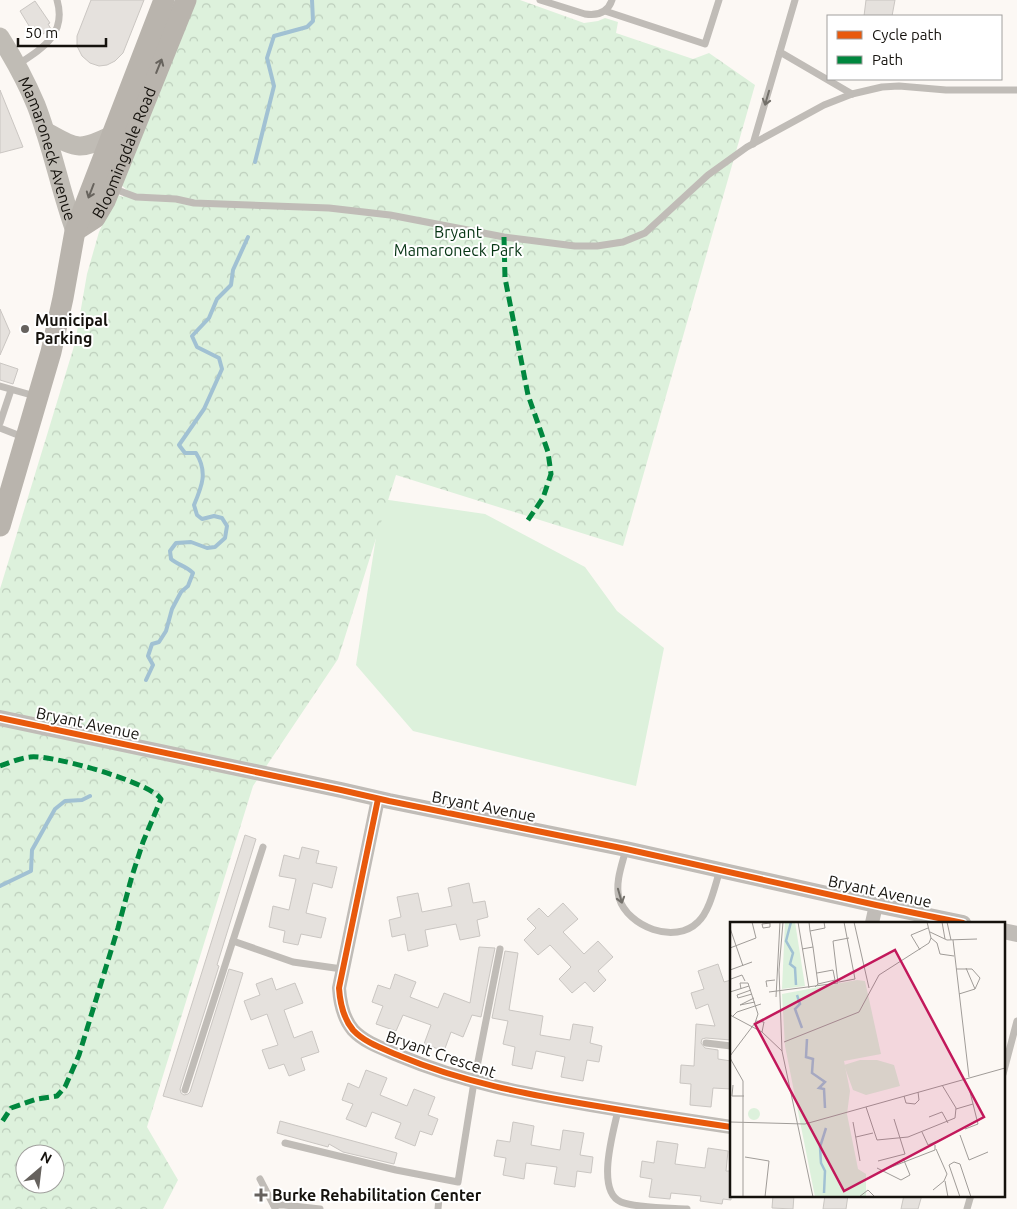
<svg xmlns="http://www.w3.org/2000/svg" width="1017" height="1209" font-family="Ubuntu,sans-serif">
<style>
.green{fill:#ddf1dc}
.park{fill:url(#park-crowns);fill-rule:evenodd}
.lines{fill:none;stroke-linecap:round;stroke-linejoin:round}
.stream{stroke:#a1c1d3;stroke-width:4}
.building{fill:#e5e1dd;stroke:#cac6c2}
.service{stroke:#c0bcb7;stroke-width:7}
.minor{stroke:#c0bcb7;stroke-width:14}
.tertiary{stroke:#c0bcb7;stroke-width:16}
.secondary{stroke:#c0bcb5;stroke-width:19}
.primary{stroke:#b9b4ad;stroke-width:21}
.quiet{stroke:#00873e;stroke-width:5;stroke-dasharray:10 5;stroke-linecap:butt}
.cycleway-casing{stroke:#fff;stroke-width:9}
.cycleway{stroke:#e8590c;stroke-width:6}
.oneway{stroke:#67635d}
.oneway2{stroke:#73706a}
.poi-dot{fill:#66625e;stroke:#fff;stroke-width:2}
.labels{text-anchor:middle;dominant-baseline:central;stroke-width:4;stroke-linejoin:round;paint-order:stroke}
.street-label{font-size:16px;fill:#15120d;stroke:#fff}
.park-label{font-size:16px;fill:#053413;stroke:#fff}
.poi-label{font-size:16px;font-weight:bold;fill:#15120d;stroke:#fff;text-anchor:start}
.inset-river{fill:none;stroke:#a1c1d3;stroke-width:2.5}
.inset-road{fill:none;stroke:#a09c98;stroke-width:1}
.view{fill:#c2185b;fill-opacity:0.15;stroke:#c2185b;stroke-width:2.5}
.inset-edge{fill:none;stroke:#15120d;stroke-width:2.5}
</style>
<defs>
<pattern id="park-crowns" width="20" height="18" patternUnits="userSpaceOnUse" patternTransform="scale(1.25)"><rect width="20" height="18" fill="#ddf1dc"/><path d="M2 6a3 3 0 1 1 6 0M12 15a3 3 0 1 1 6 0" fill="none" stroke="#bdcebc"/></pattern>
</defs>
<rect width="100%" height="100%" fill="#fcf8f4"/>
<path class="green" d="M382,499L485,514L585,567L617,611L664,648L636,786L413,731L356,665Z"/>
<path class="park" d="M193,0H520L584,23L598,21L605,18L618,22L616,33L693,59L709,53L755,85L623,546L396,475L338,659L253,786L147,1127L178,1180L163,1209H0V589L75,343L87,274L99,232L117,195L123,197L127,190L120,184ZM25,1154H55V1184H25Z"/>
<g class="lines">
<g class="stream">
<path d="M255,162L274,86L267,58L274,36L307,27L313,21L312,0"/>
<path d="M146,680L153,665L148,656L152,644L159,642L166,631L172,609L181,592L188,586L193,573C186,566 178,565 171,559L170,551L176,543L191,542L207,548L215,547L225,538L227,526L222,518L214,516L202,519L197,515L194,505C202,486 208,472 196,453H185L179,445L204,409L222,369L219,358L197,347L192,336L209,318L217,299L231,285L233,270L248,237"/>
<path d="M0,886L31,871L32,850L55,809L65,801L82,800L90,796"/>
</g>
</g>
<g class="building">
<path d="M91,0H144L123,53L115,61L107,65L99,66L90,63L82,56L77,46V36Z"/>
<path d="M866,0H895L892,16H864Z"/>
<path d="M35,1L50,23L48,24L51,29L43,34L40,30L34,34L20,11Z"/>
<path d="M0,90L23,147L0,153Z"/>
<path d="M0,309L10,332L0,355Z"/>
<path d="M0,363L18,369L13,384L0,380Z"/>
<path d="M245,835L256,839L217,965L219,966L180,1089L181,1093L184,1095L188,1094L190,1092L229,969L243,973L202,1107L163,1096Z"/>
<path d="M302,847L319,851L316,863L337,867L332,888L313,883L306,913L326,918L321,938L301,934L298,945L283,942L285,931L269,927L273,906L289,910L296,879L279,876L284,855L299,859Z"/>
<path d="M469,883L473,903L485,901L488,917L477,920L480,936L460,940L456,924L425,930L428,946L408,951L405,934L392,937L389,920L401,917L397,897L418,893L422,912L452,906L448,888Z"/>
<path d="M563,903L578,919L563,932L584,954L598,941L613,957L598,971L606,980L594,992L585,982L572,993L559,979L571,967L550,945L538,955L524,940L536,928L527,919L539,908L548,917Z"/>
<path d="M479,947L495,948L481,1017L472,1015L463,1037L451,1032L444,1051L424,1044L431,1025L403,1015L396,1031L376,1024L383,1006L372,1002L378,985L390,989L395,974L416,982L410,997L438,1008L444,993L470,1003Z"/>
<path d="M505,951L518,953L509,1010L543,1016L540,1035L570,1040L573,1024L593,1027L590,1043L602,1046L599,1062L587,1060L583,1081L561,1077L565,1057L536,1051L532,1069L512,1065L515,1047L503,1044L508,1021L492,1018Z"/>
<path d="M718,964L724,982L731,980V1040L706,1038L702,1039L701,1043L705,1048L718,1050V1059L731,1061V1089L713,1088L711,1107L690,1105L691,1084L680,1083L681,1065L694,1066L696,1024L715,1026L708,1004L696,1009L691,993L704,989L698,971Z"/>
<path d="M272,978L276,990L295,983L303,1003L284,1010L294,1038L312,1031L319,1052L301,1058L305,1070L289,1076L284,1064L269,1069L262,1050L278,1045L267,1014L251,1020L244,1001L260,995L256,984Z"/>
<path d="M366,1070L387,1078L380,1095L407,1106L414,1089L435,1097L428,1115L438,1119L432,1135L420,1131L415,1146L395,1138L401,1123L372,1112L366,1127L346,1119L353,1104L342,1100L348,1083L359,1088Z"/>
<path d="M280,1121L397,1153L394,1164L343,1152L329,1144L328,1147L277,1133Z"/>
<path d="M513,1122L534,1126L531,1145L560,1150L563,1130L584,1133L580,1155L593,1157L591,1173L577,1171L575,1187L554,1184L557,1167L526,1163L524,1179L503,1175L506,1158L494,1156L497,1140L510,1142Z"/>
<path d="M657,1141L678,1144L675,1164L705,1168L708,1148L728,1151L726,1171H731V1200L723,1199L722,1204L700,1201L701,1196L671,1193L670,1199L649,1197L652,1179L640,1177L642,1161L654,1163Z"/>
<path d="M773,1195H794L793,1209L772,1208Z"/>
<path d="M825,1195H848L846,1209H823Z"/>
<path d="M904,1195H922L918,1209H901Z"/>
</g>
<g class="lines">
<g class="service">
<path d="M540,0L585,14C598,16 608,12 612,0"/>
<path d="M605,11L705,44L719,0"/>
<path d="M780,52L852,94"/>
<path d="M17,65C43,48 67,34 57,0"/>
<path d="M753,144L795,0"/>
<path d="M112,188L136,197L176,199L194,203L329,208L390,215L504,237L575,246H597L623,242L645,233L708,175L747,147L824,105L852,94L882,87L899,86L946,90H1017"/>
<path d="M0,386L35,396"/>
<path d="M0,423L11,390"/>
<path d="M0,428L23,437"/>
<path d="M626,849C622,865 615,882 619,898C628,927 675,945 698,922C710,911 715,885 720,870"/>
<path d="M233,941L293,962L342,969"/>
<path d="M706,1043L731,1046"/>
<path d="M1003,1074L1017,1021"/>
<path d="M185,1090L263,847"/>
<path d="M618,1110C614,1130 595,1191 621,1202C635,1208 670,1208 687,1209"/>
<path d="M285,1143L396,1170L458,1182L474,1082L500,949"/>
<path d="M260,1179L275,1208"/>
<path d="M274,1205H284L320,1209"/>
<path d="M438,1209L439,1198"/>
<path d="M967,1209L971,1195"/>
</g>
<g class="minor">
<path d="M378,799L339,988C340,1003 343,1018 353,1030C365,1043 384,1049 400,1056C462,1082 525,1094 591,1105C638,1113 684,1120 731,1127"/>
<path d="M872,923L876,905"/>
</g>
<g class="tertiary">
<path d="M0,718L341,790L389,801L626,849L876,905L963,923"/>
<path d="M1003,931L1017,934"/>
</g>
<g class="secondary">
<path id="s1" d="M0,37C14,59 26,81 36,105C52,146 60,190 75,231"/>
<path d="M45,131C76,148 78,152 112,135"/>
</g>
<g class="primary">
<path id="s2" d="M78,229L95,218L105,201L186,0"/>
<path d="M0,526L51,352L63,298L75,231L164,0"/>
</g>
<g class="quiet">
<path d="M504,237L505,278L528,395L548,452L551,474L543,498L526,523"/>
<path d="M0,766C9,763 20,758 30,757C50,754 150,782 161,799L143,842L132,876L118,928L79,1055L65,1087L57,1096L37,1099L11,1108L0,1125"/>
</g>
<defs>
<g id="cycleway">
<path d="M0,718L341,790L389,801L626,849L876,905L963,923"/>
<path d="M378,799L339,988C340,1003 343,1018 353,1030C365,1043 384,1049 400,1056C462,1082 525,1094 591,1105C638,1113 684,1120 731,1127"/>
</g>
</defs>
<use href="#cycleway" class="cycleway-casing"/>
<use href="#cycleway" class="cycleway"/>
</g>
<defs><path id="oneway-shaft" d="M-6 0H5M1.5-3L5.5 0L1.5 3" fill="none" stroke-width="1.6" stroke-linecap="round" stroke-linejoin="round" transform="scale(1.25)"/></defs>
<g class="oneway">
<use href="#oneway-shaft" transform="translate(159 66) rotate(-68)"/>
<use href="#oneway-shaft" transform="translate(91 191) rotate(111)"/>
</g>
<g class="oneway2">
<use href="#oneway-shaft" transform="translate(767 98) rotate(106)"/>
<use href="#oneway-shaft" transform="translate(620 896) rotate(74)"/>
</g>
<g class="poi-dot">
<circle cx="25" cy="329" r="5"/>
<path d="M258.5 1187.5h5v5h5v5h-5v5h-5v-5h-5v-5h5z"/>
</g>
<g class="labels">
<g class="street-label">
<text stroke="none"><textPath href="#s1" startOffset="122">Mamaroneck Avenue</textPath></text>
<text stroke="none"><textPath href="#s2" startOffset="92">Bloomingdale Road</textPath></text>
<text transform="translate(88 723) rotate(12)">Bryant Avenue</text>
<text transform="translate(484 806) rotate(11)">Bryant Avenue</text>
<text transform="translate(880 891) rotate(12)">Bryant Avenue</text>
<text transform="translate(441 1054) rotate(19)">Bryant Crescent</text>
</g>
<g class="park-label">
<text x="458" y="232">Bryant<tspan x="458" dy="18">Mamaroneck Park</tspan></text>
</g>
<g class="poi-label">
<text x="35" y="320">Municipal<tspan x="35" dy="18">Parking</tspan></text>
<text x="272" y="1195">Burke Rehabilitation Center</text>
</g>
</g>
<g transform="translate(730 922)">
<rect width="275" height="275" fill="#fcf8f4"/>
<path d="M130,138H147L164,143L170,164L136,173L123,168L114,143ZM18 192a6 6 0 1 1 12 0a6 6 0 1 1-12 0Z" fill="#ddf1dc"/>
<path d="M55,0H65L75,64L52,67Z" fill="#ddf1dc"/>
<path d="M127,58L135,59L151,132L114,139L120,169L117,192L128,247L136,252V275H85L55,124L52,72Z" fill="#ddf1dc"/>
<path class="inset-river" d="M61,0L56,19L63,31L60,42L65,46L66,63M67,73L70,82L65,87L72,106M77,117L76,135L83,137L82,151L95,160L89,166L94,167L95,186M94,271L95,249L91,241L90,225L96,206"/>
<path class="inset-road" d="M40,0V5L33,6L32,2L40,1M68,0L79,66M79,0L80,9L95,6L94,0M124,0L139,66M212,0L215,17M217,0L221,18M0,6L13,44M80,9L83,25M200,10L217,18L247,17M201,16L207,21L210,32L224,34M223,18L239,155M0,26L26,16L22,0M72,27L83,25L88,62L85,65M190,28L181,13L198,6M236,46L245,67M226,47H242L250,56L245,67L229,72M0,48L22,40M87,51L103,48L105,58L88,62M1,57L12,53L15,59M109,60L125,57L114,0M37,65L36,59L45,58M21,68L7,73L8,76L22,72M0,70L19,64M39,70L108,61L103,19L119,16M46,75L50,0M24,76L10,83L25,80M0,93L32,110L52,129L83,275M3,94L7,90L31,82M26,99L34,100L32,110M54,120L129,90L149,53L199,21L201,16L197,0M52,129L49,48L53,0M0,134L25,101L28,92L18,61H10L11,67M0,136L13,159V275M3,163L2,174H14M239,166L243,182M174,174L176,181L185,182L189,178L188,170M136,185L147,218L178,215L225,196L226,186L212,163M226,187L243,182L248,202L235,207M199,195L212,190L218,201M0,200L75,202L275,146M123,200L130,239M192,210L198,223L214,216M230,213L239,238L258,230M126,215L143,211M15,235L39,239L35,275M148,239L175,232L164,197M147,246L171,258L180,253L173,236M151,249L205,228V223M215,259L218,275M203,268L214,259L217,252L206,227M129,275L138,268L145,275M230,275L219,243L224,240L230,242L241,275"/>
<path class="view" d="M165,28L254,195L114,269L25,102Z"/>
<rect width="275" height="275" class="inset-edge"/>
</g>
<rect x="827" y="15" width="175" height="65" fill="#ffffff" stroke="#a1a09e"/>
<rect x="837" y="31" width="25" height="8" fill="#e8590c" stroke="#a1a09e"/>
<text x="872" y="40" font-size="15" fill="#15120d">Cycle path</text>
<rect x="837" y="56" width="25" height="8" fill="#00873e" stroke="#a1a09e"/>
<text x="872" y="65" font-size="15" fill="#15120d">Path</text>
<g transform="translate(40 1169) rotate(28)"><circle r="24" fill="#ffffff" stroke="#a1a09e"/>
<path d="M0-4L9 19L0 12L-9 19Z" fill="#66625e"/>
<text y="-8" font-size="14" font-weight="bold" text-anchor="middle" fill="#15120d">N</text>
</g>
<path d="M18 38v8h88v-8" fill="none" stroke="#15120d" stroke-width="2.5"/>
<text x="25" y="38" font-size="15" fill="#15120d" stroke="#ffffff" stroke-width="4" paint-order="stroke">50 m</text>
</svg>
